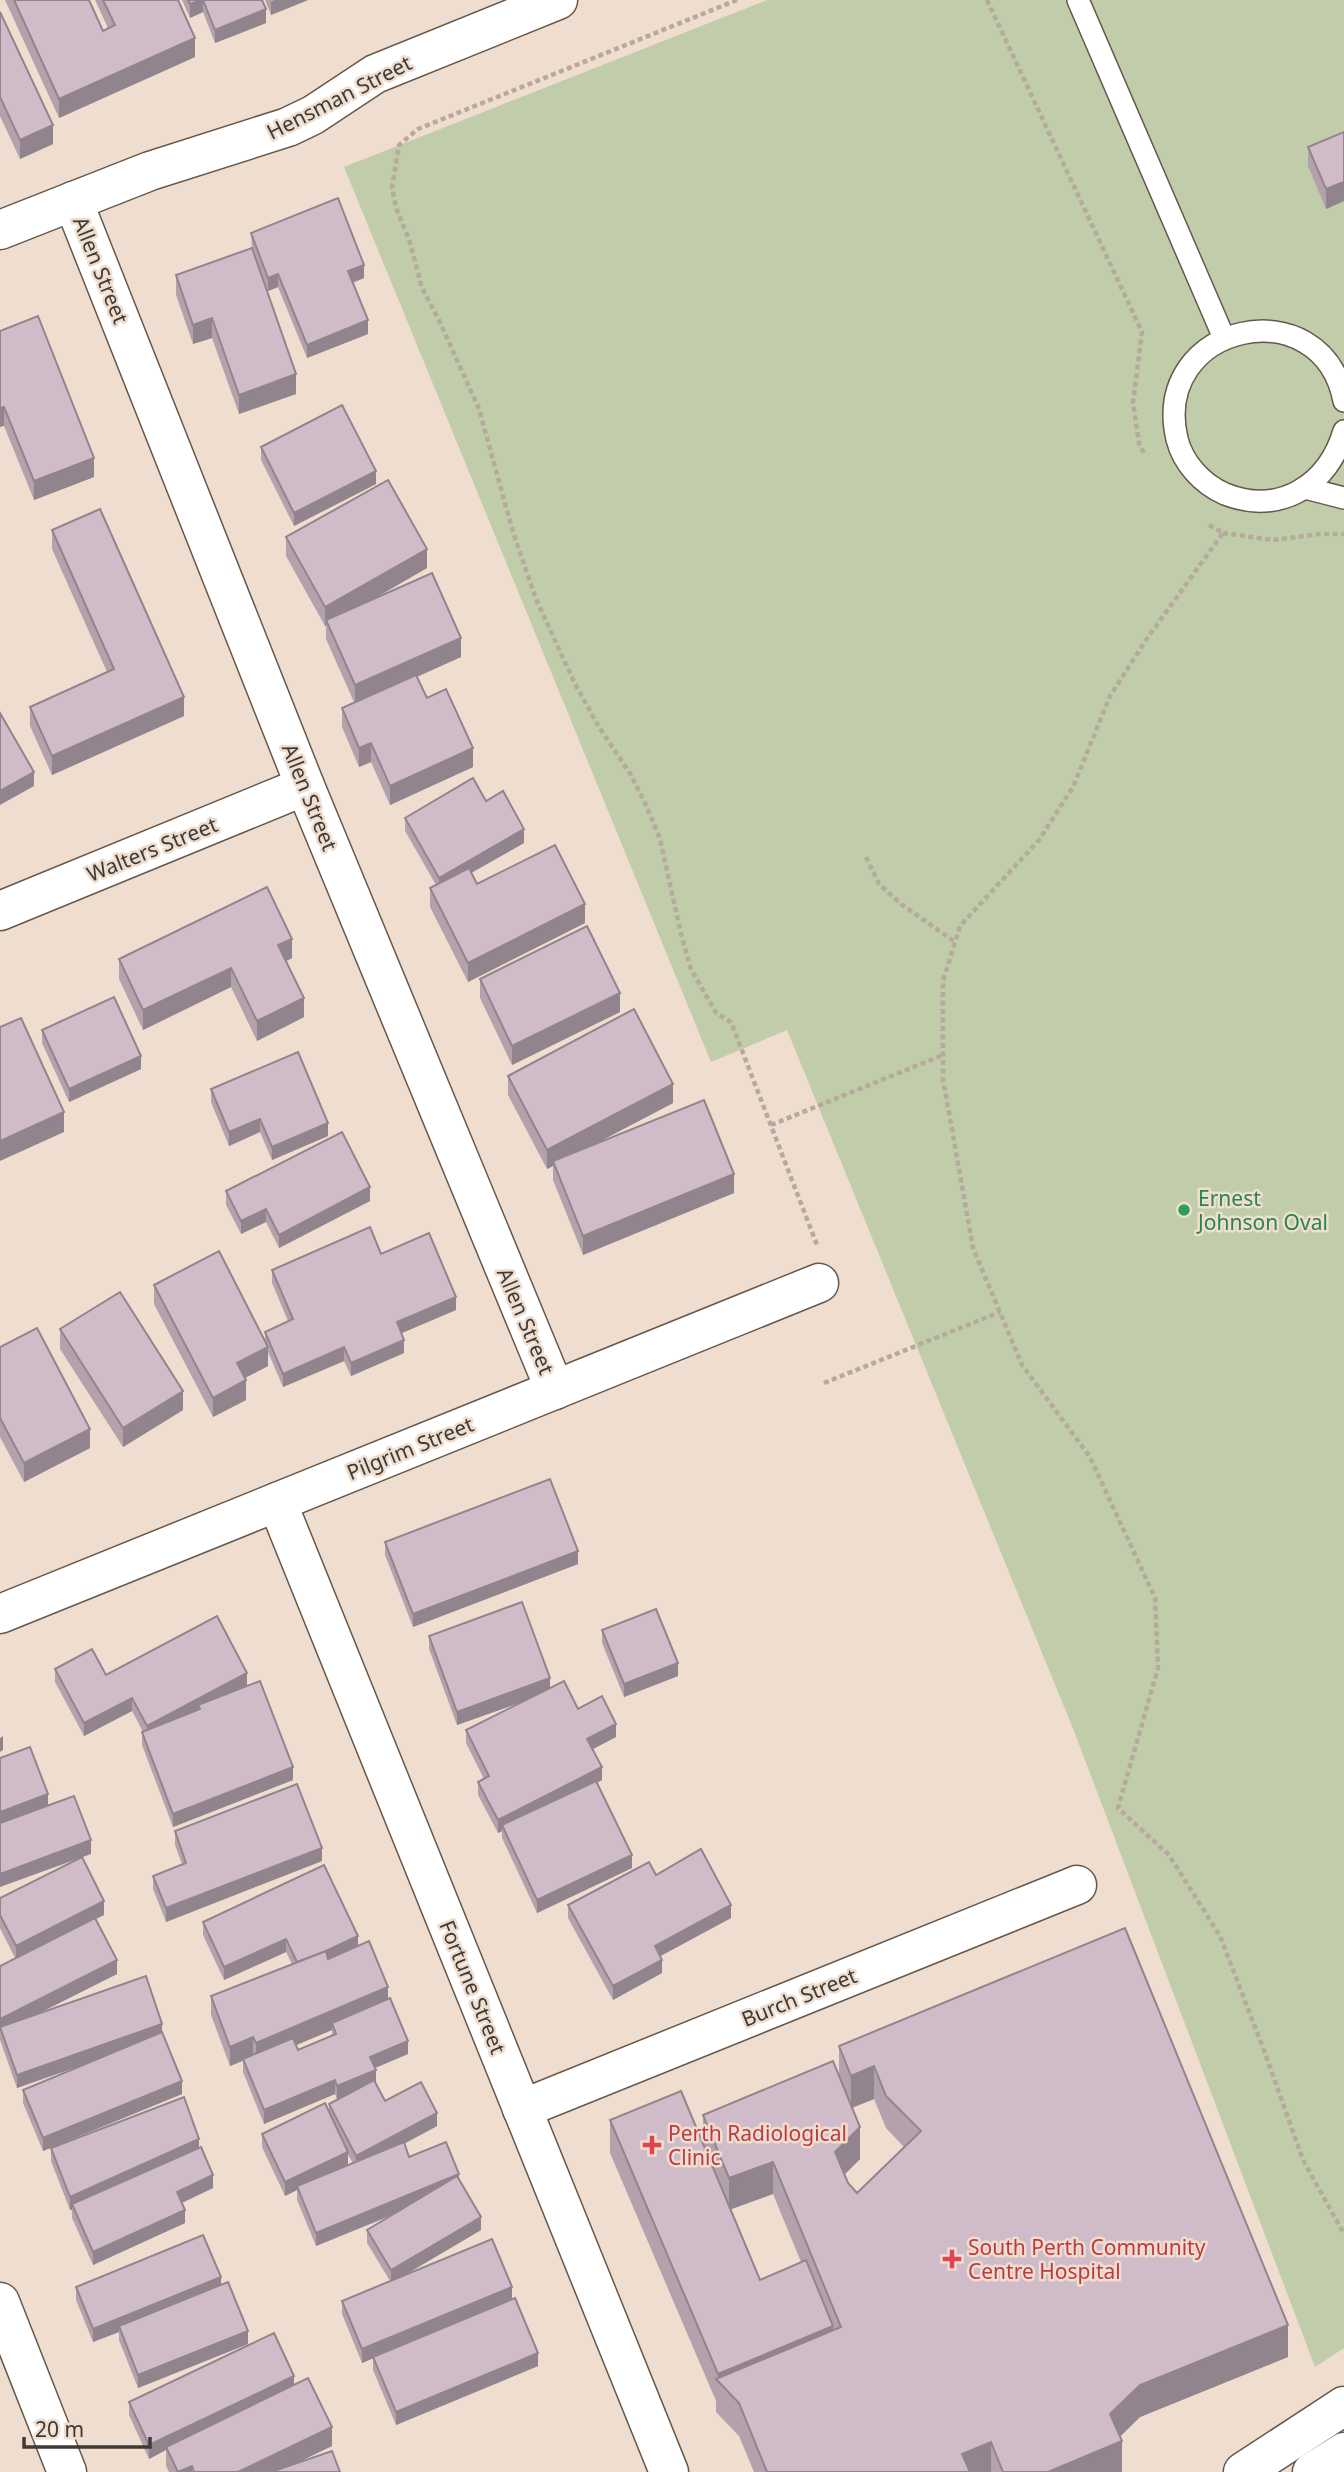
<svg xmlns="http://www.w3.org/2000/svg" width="1344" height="2472" font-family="'Noto Sans',sans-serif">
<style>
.green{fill:#c0ccaa}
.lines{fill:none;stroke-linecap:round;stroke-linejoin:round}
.service-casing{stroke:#66584a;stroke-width:24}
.minor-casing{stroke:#66584a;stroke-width:41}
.tertiary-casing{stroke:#66584a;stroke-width:41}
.secondary-casing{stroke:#66584a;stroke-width:41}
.path{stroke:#b6a99d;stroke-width:4.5;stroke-dasharray:5 3.5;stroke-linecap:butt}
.service{stroke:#fff;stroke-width:21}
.minor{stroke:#fff;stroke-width:38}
.tertiary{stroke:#fff;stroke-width:38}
.secondary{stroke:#fff;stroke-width:38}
.wall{fill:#b3a2ac;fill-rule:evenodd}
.shaded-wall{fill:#92848c}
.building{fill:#d0bcc8;stroke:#92848c;stroke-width:2}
.leisure-dot{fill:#2e9e5b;stroke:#efdecf;stroke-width:2.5}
.health-dot{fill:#e0444e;stroke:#efdecf;stroke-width:2.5}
.labels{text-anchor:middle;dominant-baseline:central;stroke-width:5;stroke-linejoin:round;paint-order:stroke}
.street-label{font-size:21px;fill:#403a34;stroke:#efdecf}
.leisure-label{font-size:21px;fill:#27864d;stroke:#efdecf;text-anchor:start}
.health-label{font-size:21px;fill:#be3a42;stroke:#efdecf;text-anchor:start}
</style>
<rect width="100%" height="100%" fill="#efdecf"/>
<path class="green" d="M767,0H1344V2348L1315,2367L1074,1731L787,1030L711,1062L344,167Z"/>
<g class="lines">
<defs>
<g id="service">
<path d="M1078,0L1224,338"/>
<path d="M1344,401C1322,286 1150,323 1177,439C1183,463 1202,484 1225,494C1280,516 1328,485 1344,431"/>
<path d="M1305,488L1344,498"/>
</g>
<g id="minor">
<path d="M73,201L305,786L555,1390"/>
<path d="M0,230L150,171L288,127L313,115L375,74L558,0"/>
<path d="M0,911L305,786"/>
<path d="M277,1502L669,2472"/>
<path d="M0,1614L819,1283"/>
<path d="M522,2109L1077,1885"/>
</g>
<path id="tertiary" d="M0,2302L67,2472"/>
<g id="secondary">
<path d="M1243,2472L1344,2406"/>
<path d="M1312,2472L1344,2452"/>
</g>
</defs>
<use href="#service" class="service-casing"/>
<use href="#minor" class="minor-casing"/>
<use href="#tertiary" class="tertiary-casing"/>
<use href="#secondary" class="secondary-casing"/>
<g class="path">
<path d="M737,0L418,129L399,145L392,187L396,208L409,239L422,288L439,320L479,409L513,532L536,599L575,684L599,727L631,775L645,803L660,839L681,934L691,969L716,1013L731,1022L817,1245"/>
<path d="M987,0L1142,332L1133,403L1139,443L1145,456"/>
<path d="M1209,525L1223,533L1148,637L1110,696L1073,787L1039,840L960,926L943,981V1079L973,1248L1022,1365L1090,1457L1155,1598L1158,1668L1118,1808L1169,1855L1220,1936L1265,2053L1303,2160L1344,2234"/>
<path d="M1223,533L1273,540L1320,534H1344"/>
<path d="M866,857L879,884L901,904L955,942"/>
<path d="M771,1125L943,1055"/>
<path d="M824,1383L1000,1312"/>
</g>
<use href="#service" class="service"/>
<use href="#minor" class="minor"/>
<use href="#tertiary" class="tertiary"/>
<use href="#secondary" class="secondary"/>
</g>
<g class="wall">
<path d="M5,0H89L103,31L108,28L95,0H178L195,57L59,118Z"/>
<path d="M182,0H262L266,23L215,43L203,12L190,18Z"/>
<path d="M265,0H308L271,15Z"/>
<path d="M0,12L53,144L20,159L0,116Z"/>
<path d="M1344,132V201L1326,209L1308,166V147Z"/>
<path d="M251,233L364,278L353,283L368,334L307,358L278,287L268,291L258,264L296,394L239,414L212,338L193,344L176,295V275L252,248Z"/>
<path d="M0,331L94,477L34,500L4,426Z"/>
<path d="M261,447L376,484L294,526L261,460Z"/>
<path d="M52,530L184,716L52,775L30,726V707L107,672L52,549Z"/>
<path d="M286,537L427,568L370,600L461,657L417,677L427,698L473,767L390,805L371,762L359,767L342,727V708L354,702L326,639V626H325L286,556Z"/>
<path d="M486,801L524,843L471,873L477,884L585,923L468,982L430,907V888L436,885L405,831V818Z"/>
<path d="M292,958L286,961L304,1017L257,1041L231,987L143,1030L119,979V959Z"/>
<path d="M480,979L620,1012L512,1065L480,998Z"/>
<path d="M42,1030L141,1069L69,1102L42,1043Z"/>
<path d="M508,1076L673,1103L593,1145L734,1193L583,1255L553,1180V1166L547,1169L508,1095Z"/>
<path d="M211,1089L328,1136L272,1160L260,1132L229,1146L211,1102Z"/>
<path d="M226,1191L370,1201L279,1248L266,1222L241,1234L226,1205Z"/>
<path d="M381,1254L456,1310L402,1333L404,1353L351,1376L344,1361L283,1387L268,1352V1366L245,1378L246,1400L213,1417L154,1304V1285L265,1341V1332L288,1321L272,1283V1270Z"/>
<path d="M60,1329L183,1410L123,1447L60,1349Z"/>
<path d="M0,1347L90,1448L24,1482L0,1437Z"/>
<path d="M385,1542L578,1564L413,1627L385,1555Z"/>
<path d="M602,1630L678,1676L624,1697L602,1643Z"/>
<path d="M429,1636L550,1688L616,1737L593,1749L602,1780L597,1783L632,1868L537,1913L502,1838V1831L498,1833L478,1795V1782L484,1779L466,1743V1730L525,1701L457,1725L429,1649Z"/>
<path d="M55,1669L106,1675L247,1685L293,1780L173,1827L142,1745V1732H143L132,1711L84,1736L55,1682Z"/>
<path d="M175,1831L322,1861L166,1922L153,1889V1876L182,1864L175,1845Z"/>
<path d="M656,1875L731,1918L660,1956L662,1973L613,2000L568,1918V1905Z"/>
<path d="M0,1898L104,1915L95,1919L117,1974L36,2014L162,2033L182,2094L43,2151L23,2103V2090L87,2063L17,2088L0,2040V1966L15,1958L0,1928Z"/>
<path d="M203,1922L358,1946L388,1999L408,2054L375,2068L376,2084L385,2101L437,2126L404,2144L409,2157L459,2180L481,2230L405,2275L512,2299L538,2366L396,2425L373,2370V2358L362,2363L342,2314V2301L390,2281L367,2243V2230L393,2215L316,2246L297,2200V2190L285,2196L262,2147V2134L329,2110V2104L337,2099L335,2094L264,2124L243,2072V2061L230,2066L211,2015V1996L292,1964L286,1952L224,1980L203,1935ZM332,2030V2035L298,2050L296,2045ZM348,2155L353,2163L348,2165Z"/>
<path d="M1125,1928L1288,2357L1140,2417L1120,2437L1122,2472H754L739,2436L716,2412V2401L610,2153V2120L703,2144V2115L839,2075V2046ZM874,2099L886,2128L904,2147L857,2193L848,2183L844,2175L860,2159L852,2108ZM773,2194L801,2262L760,2280L731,2209Z"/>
<path d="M199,2147L213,2188L182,2203L185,2223L93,2265L72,2218V2210H70L51,2161V2148Z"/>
<path d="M221,2285L248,2344L138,2388L119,2340V2332L93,2342L76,2300V2287Z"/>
<path d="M294,2385L332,2446L296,2463L340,2472H169L166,2466V2450L149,2459L129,2415V2402Z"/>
</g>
<g class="shaded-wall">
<path d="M201,0H203V12L190,18V4Z"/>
<path d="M275,0H308L271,15V2Z"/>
<path d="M266,9V23L215,43V30Z"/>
<path d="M195,38V57L59,118V99Z"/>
<path d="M53,125V144L20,159V140Z"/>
<path d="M1344,182V201L1326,209V189Z"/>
<path d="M364,265V278L348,284V271Z"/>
<path d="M278,274V287L268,291V278Z"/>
<path d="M212,318V338L193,344V325Z"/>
<path d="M368,320V334L307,358V345Z"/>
<path d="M296,374V394L239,414V395Z"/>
<path d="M4,407V426L0,427V408Z"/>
<path d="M94,458V477L34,500V481Z"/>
<path d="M376,471V484L294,526V513Z"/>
<path d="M427,549V568L329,625L326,620V626H325V607Z"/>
<path d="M461,638V657L355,704V685Z"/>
<path d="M184,697V716L52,775V756Z"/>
<path d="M371,743V762L359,767V748Z"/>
<path d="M473,748V767L390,805V786Z"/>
<path d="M34,772V786L0,805V791Z"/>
<path d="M524,829V843L439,891V878Z"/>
<path d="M585,904V923L468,982V963Z"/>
<path d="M292,939V958L278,965V945Z"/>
<path d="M231,968V987L143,1030V1010Z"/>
<path d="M620,993V1012L512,1065V1046Z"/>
<path d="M304,998V1017L257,1041V1021Z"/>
<path d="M141,1056V1069L69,1102V1089Z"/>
<path d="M673,1084V1103L555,1165L553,1161V1166L547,1169V1150Z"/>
<path d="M64,1112V1132L0,1161V1141Z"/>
<path d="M260,1119V1132L229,1146V1132Z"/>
<path d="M328,1123V1136L272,1160V1147Z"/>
<path d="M734,1174V1193L583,1255V1236Z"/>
<path d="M370,1187V1201L279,1248V1235Z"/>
<path d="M266,1209V1222L241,1234V1221Z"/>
<path d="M456,1297V1310L397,1335V1322Z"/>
<path d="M404,1340V1353L351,1376V1363Z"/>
<path d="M268,1347V1366L237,1382V1363Z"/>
<path d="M344,1347V1361L283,1387V1374Z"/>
<path d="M246,1380V1400L213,1417V1398Z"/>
<path d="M183,1391V1410L123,1447V1428Z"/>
<path d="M90,1429V1448L24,1482V1463Z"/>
<path d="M578,1551V1564L413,1627V1614Z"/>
<path d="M678,1663V1676L624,1697V1684Z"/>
<path d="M247,1673V1686L200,1709L198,1705V1712L147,1739V1726Z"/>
<path d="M550,1678V1692L457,1725V1712Z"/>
<path d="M132,1698V1711L84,1736V1723Z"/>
<path d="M616,1724V1737L587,1752V1739Z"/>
<path d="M3,1736V1750L0,1752V1738Z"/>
<path d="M293,1767V1780L173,1827V1814Z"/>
<path d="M602,1767V1780L504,1829L502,1825V1831L498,1833V1820Z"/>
<path d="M48,1794V1807L0,1825V1812Z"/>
<path d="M91,1840V1854L0,1887V1874Z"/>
<path d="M322,1848V1861L166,1922V1908Z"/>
<path d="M632,1855V1868L537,1913V1900Z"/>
<path d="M104,1901V1915L16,1959V1946Z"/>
<path d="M731,1905V1918L655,1959V1946Z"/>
<path d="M358,1936V1950L298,1978V1964Z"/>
<path d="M286,1939V1952L224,1980V1967Z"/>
<path d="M117,1960V1974L2,2032L0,2027V2019Z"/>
<path d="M662,1960V1973L613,2000V1986Z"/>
<path d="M388,1987V2006L332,2023V2030L256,2062V2043Z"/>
<path d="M162,2024V2037L17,2088V2075Z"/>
<path d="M253,2037V2056L230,2066V2047Z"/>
<path d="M408,2041V2054L370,2070V2057Z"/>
<path d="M874,2066V2099L851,2108V2076Z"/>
<path d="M376,2070V2084L337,2100V2086Z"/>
<path d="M335,2080V2094L264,2124V2110Z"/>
<path d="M182,2081V2094L43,2151V2138Z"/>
<path d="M437,2113V2126L356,2169V2156Z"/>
<path d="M860,2127V2159L835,2184V2152Z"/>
<path d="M199,2139V2152L72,2204V2210H70V2197Z"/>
<path d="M348,2152V2165L297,2186V2190L285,2196V2182Z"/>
<path d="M773,2162V2194L729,2210V2178Z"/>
<path d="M459,2174V2187L316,2246V2233Z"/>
<path d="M213,2175V2188L177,2205V2192Z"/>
<path d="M185,2210V2223L93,2265V2252Z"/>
<path d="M481,2217V2230L391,2283V2270Z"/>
<path d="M221,2277V2290L119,2326V2332L93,2342V2329Z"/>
<path d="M512,2287V2301L362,2363V2349Z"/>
<path d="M1288,2325V2357L1140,2417L1110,2446V2414L1140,2385Z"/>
<path d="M833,2326V2358L718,2382V2374Z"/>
<path d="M248,2331V2344L138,2388V2375Z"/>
<path d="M538,2353V2366L396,2425V2412Z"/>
<path d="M294,2376V2389L166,2447V2450L149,2459V2445Z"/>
<path d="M332,2427V2446L278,2472H238Z"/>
<path d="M1122,2441V2472H1048Z"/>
<path d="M991,2442V2472H962V2454Z"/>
<path d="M192,2466V2472H180Z"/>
</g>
<g class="building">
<path d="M14,0H89L103,31L115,25L103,0H178L195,38L59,99Z"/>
<path d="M188,0H201L190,4Z"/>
<path d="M203,0H262L266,9L215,30Z"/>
<path d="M0,12L53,125L20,140L0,97Z"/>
<path d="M1344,132V182L1326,189L1308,147Z"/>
<path d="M338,198L364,265L348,271L368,320L307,345L278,274L268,278L251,233Z"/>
<path d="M252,248L296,374L239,395L212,318L193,325L176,275Z"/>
<path d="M38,316L94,458L34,481L4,407L0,408V331Z"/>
<path d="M342,405L376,471L294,513L261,447Z"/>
<path d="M388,480L427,549L325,607L286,537Z"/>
<path d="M100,509L184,697L52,756L30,707L114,669L52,530Z"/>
<path d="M432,573L461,638L355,685L326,620Z"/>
<path d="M416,675L427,698L446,689L473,748L390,786L371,743L359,748L342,708Z"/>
<path d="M0,713L34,772L0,791Z"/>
<path d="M473,778L486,801L503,791L524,829L439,878L405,818Z"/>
<path d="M555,845L585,904L468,963L430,888L469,868L477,884Z"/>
<path d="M267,887L292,939L278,945L304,998L257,1021L231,968L143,1010L119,959Z"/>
<path d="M587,926L620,993L512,1046L480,979Z"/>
<path d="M114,997L141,1056L69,1089L42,1030Z"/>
<path d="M634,1009L673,1084L547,1150L508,1076Z"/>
<path d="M21,1018L64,1112L0,1141V1027Z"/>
<path d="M298,1052L328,1123L272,1147L260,1119L229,1132L211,1089Z"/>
<path d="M704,1100L734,1174L583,1236L553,1161Z"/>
<path d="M342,1132L370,1187L279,1235L266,1209L241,1221L226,1191Z"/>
<path d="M370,1227L381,1254L429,1233L456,1297L397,1322L404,1340L351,1363L344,1347L283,1374L265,1332L293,1319L272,1270Z"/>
<path d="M219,1251L268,1347L237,1363L246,1380L213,1398L154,1285Z"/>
<path d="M120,1292L183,1391L123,1428L60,1329Z"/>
<path d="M37,1328L90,1429L24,1463L0,1418V1347Z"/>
<path d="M550,1479L578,1551L413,1614L385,1542Z"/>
<path d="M522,1602L550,1678L457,1712L429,1636Z"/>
<path d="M656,1609L678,1663L624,1684L602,1630Z"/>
<path d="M217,1616L247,1673L147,1726L132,1698L84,1723L55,1669L92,1649L106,1675Z"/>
<path d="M260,1681L293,1767L173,1814L142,1732L200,1709L198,1705Z"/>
<path d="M564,1681L578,1709L602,1696L616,1724L587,1739L602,1767L498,1820L478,1782L489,1776L466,1730Z"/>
<path d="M30,1747L48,1794L0,1812V1758Z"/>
<path d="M596,1781L632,1855L537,1900L502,1825Z"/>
<path d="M297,1784L322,1848L166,1908L153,1876L186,1863L175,1831Z"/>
<path d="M74,1796L91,1840L0,1874V1823Z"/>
<path d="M701,1849L731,1905L655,1946L662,1960L613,1986L568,1905L649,1862L656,1875Z"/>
<path d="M82,1857L104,1901L16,1946L0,1915V1898Z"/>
<path d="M324,1865L358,1936L326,1951L297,1962L286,1939L224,1967L203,1922Z"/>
<path d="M95,1918L117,1960L0,2019V1966Z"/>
<path d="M1125,1928L1288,2325L1140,2385L1110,2414L1122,2441L1048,2472H1003L991,2442L962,2454L970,2472H767L739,2403L716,2379L841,2327L773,2162L729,2178L703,2115L833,2061L860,2127L835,2152L848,2183L857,2193L921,2131L886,2096L874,2066L851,2076L839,2046Z"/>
<path d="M369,1941L388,1987L256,2043L253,2037L230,2047L211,1996L326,1951L328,1959Z"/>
<path d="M146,1976L162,2024L17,2075L0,2027Z"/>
<path d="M390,1998L408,2041L370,2057L376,2070L337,2086L335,2080L264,2110L243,2059L293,2038L298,2050L336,2034L332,2023Z"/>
<path d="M162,2032L182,2081L43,2138L23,2090Z"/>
<path d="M374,2080L385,2101L421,2082L437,2113L356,2156L329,2104Z"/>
<path d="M681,2091L760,2280L806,2260L833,2326L718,2374L610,2120Z"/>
<path d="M184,2097L199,2139L70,2197L51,2148Z"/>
<path d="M325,2103L348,2152L285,2182L262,2134Z"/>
<path d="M404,2142L409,2157L446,2142L459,2174L316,2233L297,2186Z"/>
<path d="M201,2147L213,2175L177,2192L185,2210L93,2252L72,2204Z"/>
<path d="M457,2176L481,2217L391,2270L367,2230Z"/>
<path d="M203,2235L221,2277L93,2329L76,2287Z"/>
<path d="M492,2239L512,2287L362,2349L342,2301Z"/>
<path d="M228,2282L248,2331L138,2375L119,2326Z"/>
<path d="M515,2298L538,2353L396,2412L373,2357Z"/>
<path d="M274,2333L294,2376L149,2445L129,2402Z"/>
<path d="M308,2378L332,2427L238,2472H194L192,2466L178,2472L166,2447Z"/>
<path d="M332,2451L340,2472H271Z"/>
</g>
<circle class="leisure-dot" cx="1184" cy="1210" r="7"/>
<g class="health-dot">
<path d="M648.5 2134.5h7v7h7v7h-7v7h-7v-7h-7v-7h7z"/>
<path d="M948.5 2248.5h7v7h7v7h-7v7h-7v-7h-7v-7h7z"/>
</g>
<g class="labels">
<g class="street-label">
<text transform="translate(339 97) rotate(-27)">Hensman Street</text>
<text transform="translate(101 270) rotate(68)">Allen Street</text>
<text transform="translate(310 797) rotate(68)">Allen Street</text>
<text transform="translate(152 849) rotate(-22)">Walters Street</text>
<text transform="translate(526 1321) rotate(67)">Allen Street</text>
<text transform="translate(410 1448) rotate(-22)">Pilgrim Street</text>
<text transform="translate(473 1987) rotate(68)">Fortune Street</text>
<text transform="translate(799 1997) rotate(-22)">Burch Street</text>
</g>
<g class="leisure-label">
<text x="1198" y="1198">Ernest<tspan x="1198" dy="24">Johnson Oval</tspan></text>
</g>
<g class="health-label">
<text x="668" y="2133">Perth Radiological<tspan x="668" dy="24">Clinic</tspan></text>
<text x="968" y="2247">South Perth Community<tspan x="968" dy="24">Centre Hospital</tspan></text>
</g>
</g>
<path d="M24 2437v10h126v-10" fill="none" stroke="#403a34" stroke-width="3.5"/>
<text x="35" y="2437" font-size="21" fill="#403a34" stroke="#efdecf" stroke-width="5" paint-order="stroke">20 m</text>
</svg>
